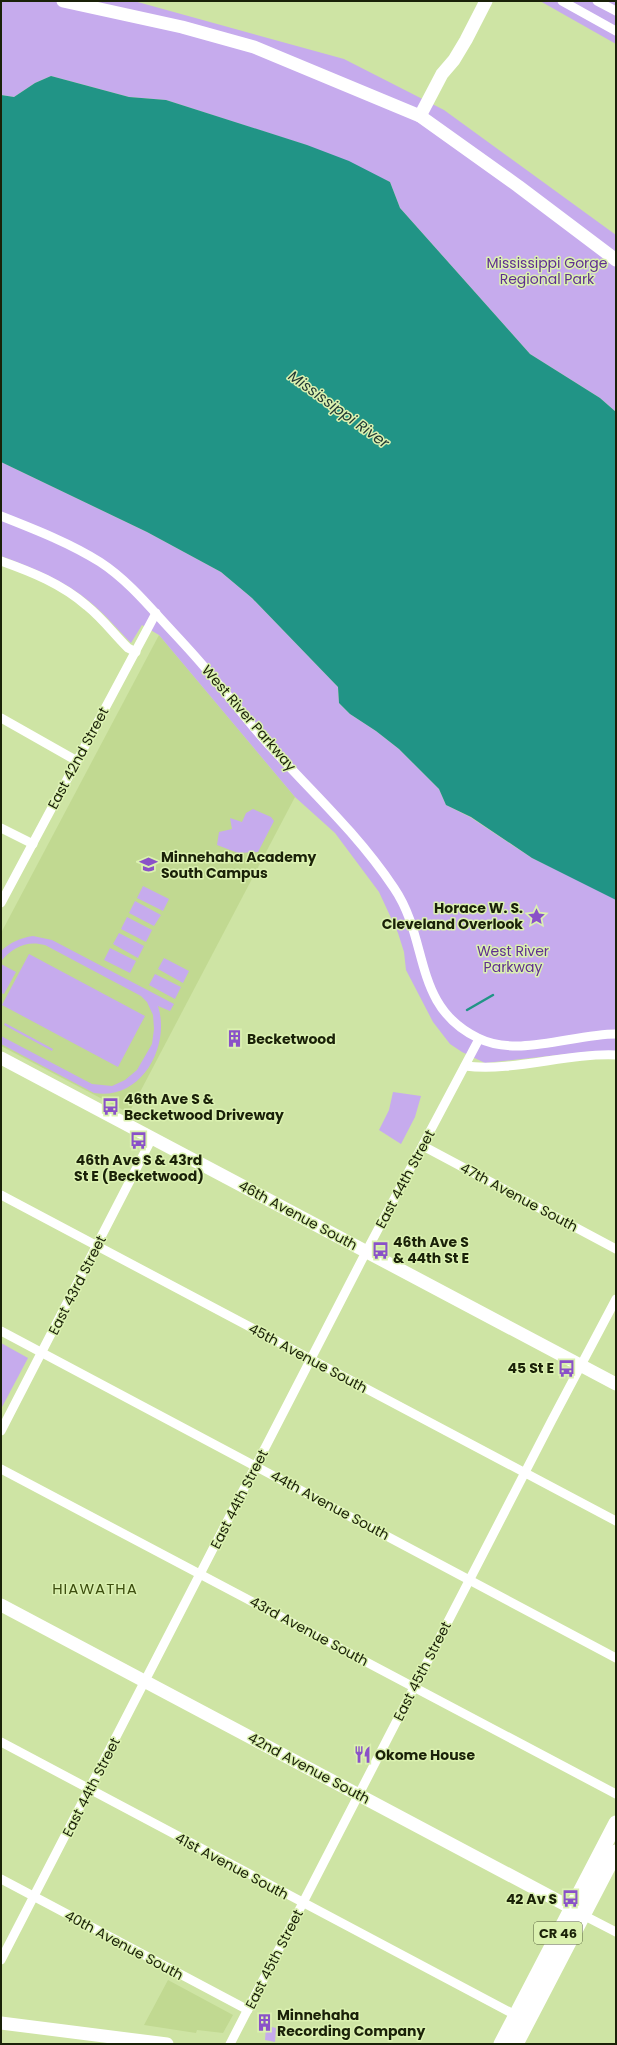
<svg xmlns="http://www.w3.org/2000/svg" width="617" height="2045" font-family="Poppins,sans-serif">
<style>
.built{fill:#c1d991}
.green{fill:#c6abed}
.water{fill:#219486}
.lines{fill:none;stroke-linecap:round;stroke-linejoin:round}
.stream{stroke:#219486;stroke-width:2.5}
.street{stroke:#fff;stroke-width:9}
.secondary{stroke:#fff;stroke-width:13}
.primary{stroke:#fff;stroke-width:15}
.labels{text-anchor:middle;dominant-baseline:central;stroke-width:3;stroke-linejoin:round;paint-order:stroke}
.shield{fill:#dbf1b0;stroke:#545f3a;stroke-width:1}
.shield-label{font-size:13px;font-weight:bold;fill:#1a2108}
.park-label{font-size:14px;fill:#5f2e90;stroke:#dbf1b0}
.street-label{font-size:14px;fill:#1a2108;stroke:#dbf1b0}
.poi-label{font-size:14px;font-weight:bold;fill:#1a2108;stroke:#dbf1b0;text-anchor:start}
.water-label{font-size:15px;font-style:italic;fill:#1f3733;stroke:#dbf1b0}
.neighbourhood-label{font-size:15px;letter-spacing:1px;fill:#3d4e0f;stroke:#dbf1b0}
</style>
<rect width="100%" height="100%" fill="#cee4a4"/>
<g class="built">
<path d="M159,635L295,797L129,1113L1,1046V933Z"/>
<path d="M168,1980L233,2015L223,2033L197,2030L196,2033L144,2025Z"/>
</g>
<g class="green">
<path d="M1,1H134L344,59L444,110L616,235V412L600,398L530,354L400,208L390,182L306,145L166,100L129,97L51,76L35,83L14,97L1,95Z"/>
<path d="M540,1H616V44Z"/>
<path d="M1,462L147,532L221,572L252,598L338,687L339,703L350,714L376,731L399,749L439,789L446,805L470,817L532,858L615,898L616,1051H594L485,1063L462,1052L450,1044L433,1022L406,970L404,952L398,933L379,892L335,833L295,797L159,635L142,625L131,643C118,630 105,614 90,602C64,580 33,568 1,556Z"/>
<path d="M253,809L271,817L274,821L258,852L238,853L217,845L219,832L232,829L230,818L242,822L246,813Z"/>
<path d="M143,886L169,899L163,911L137,898Z"/>
<path d="M135,901L161,915L154,926L129,913Z"/>
<path d="M127,917L152,930L146,942L121,929Z"/>
<path d="M119,933L144,946L138,958L113,944Z"/>
<path d="M33,936L52,940L174,1004L170,1011L158,1006C171,1046 141,1101 94,1093L1,1044V1036L92,1084L112,1086L125,1080L137,1070L152,1044L154,1029L153,1015L147,1002L141,996L45,945C27,940 13,947 1,961V951C11,942 20,938 33,936Z"/>
<path d="M110,948L136,961L130,973L104,960Z"/>
<path d="M29,954L145,1016L118,1067L2,1005Z"/>
<path d="M164,958L189,971L183,983L158,969Z"/>
<path d="M1,964L16,972L4,994L1,993Z"/>
<path d="M155,974L181,987L175,999L149,985Z"/>
<path d="M5,1023L53,1049L52,1051L4,1025Z"/>
<path d="M393,1092L421,1096L415,1117L401,1144L379,1130L389,1110Z"/>
<path d="M1,1343L28,1358L1,1409Z"/>
<path d="M272,2027L276,2028L275,2042L265,2040L266,2028Z"/>
</g>
<path class="water" d="M51,76L129,97L166,100L307,145L349,161L390,182L400,208L530,354L600,398L616,412V900L532,858L471,817L446,805L439,789L399,749L376,731L350,714L339,703L338,687L252,598L221,572L147,532L1,462V95L14,97L35,83Z"/>
<g class="lines">
<path class="stream" d="M467,1010L493,995"/>
<g class="street">
<path d="M562,1L616,31"/>
<path d="M597,1L616,11"/>
<path d="M1,516C34,529 70,543 100,562C123,577 142,598 160,618C179,639 198,658 215,680C233,701 249,723 268,744C311,791 358,834 394,888C430,941 412,1006 478,1038C518,1058 573,1034 616,1034"/>
<path d="M1,561C32,572 62,584 87,606C102,618 114,634 128,648L136,652"/>
<path d="M1,718L77,761"/>
<path d="M1,828L33,844"/>
<path d="M1,903L156,613"/>
<path d="M465,1066C514,1072 566,1053 616,1055"/>
<path d="M423,1146L616,1249"/>
<path d="M1,1195L616,1521"/>
<path d="M1,1331L616,1658"/>
<path d="M1,1431L152,1138"/>
<path d="M1,1469L616,1794"/>
<path d="M1,1742L519,2017"/>
<path d="M1,1879L248,2010"/>
<path d="M583,1915L616,1932"/>
<path d="M1,1960L366,1252L479,1039"/>
<path d="M230,2044L552,1420L616,1299"/>
</g>
<g class="secondary">
<path d="M63,1L182,27L254,47L420,116L518,186L616,260"/>
<path d="M420,116L442,74L454,60L466,40L486,1"/>
<path d="M1,1058L616,1384"/>
<path d="M1,1605L581,1913"/>
<path d="M1,2023L167,2044"/>
</g>
<g class="primary">
<path d="M501,2044L616,1823"/>
<path d="M516,2044L616,1852"/>
</g>
</g>
<defs>
<symbol id="school-bare" viewBox="-9 -9 18 18"><path d="M0-5L7-2L0 1L-7-2ZM-4 1L0 2.5L4 1V4Q0 6-4 4Z" fill="#8a51c8" stroke="#dbf1b0" stroke-width="2.5" paint-order="stroke"/></symbol>
<symbol id="sight-bare" viewBox="-9 -9 18 18"><path d="M0-6L1.8-2.2L6-1.7L2.9 1.2L3.7 5.4L0 3.3L-3.7 5.4L-2.9 1.2L-6-1.7L-1.8-2.2Z" fill="#8a51c8" stroke="#dbf1b0" stroke-width="2.5" paint-order="stroke"/></symbol>
<symbol id="building-bare" viewBox="-9 -9 18 18"><path d="M-4-6H4V6H1V3H-1V6H-4ZM-2.5-4.3h1.7v1.8h-1.7ZM.8-4.3h1.7v1.8H.8ZM-2.5-1h1.7V.8h-1.7ZM.8-1h1.7V.8H.8Z" fill="#8a51c8" stroke="#dbf1b0" stroke-width="2.5" paint-order="stroke"/></symbol>
<symbol id="bus-bare" viewBox="-9 -9 18 18"><path d="M-5-6H5V4H4V6H2V4H-2V6H-4V4H-5ZM-3.5-4V0h7V-4ZM-3.5 1.2v1.5H-2V1.2ZM2 1.2v1.5H3.5V1.2Z" fill="#8a51c8" stroke="#dbf1b0" stroke-width="2.5" paint-order="stroke"/></symbol>
<symbol id="restaurant-bare" viewBox="-9 -9 18 18"><path d="M-5-6h1v4h1v-4h1v4h1v-4h1v5L-1.5 .5V6h-2V.5L-5-1ZM5-6V6H3V1.5H1.5Q1.5-4 5-6Z" fill="#8a51c8" stroke="#dbf1b0" stroke-width="2.5" paint-order="stroke"/></symbol>
</defs>
<g fill-rule="evenodd">
<use href="#school-bare" x="136" y="852" width="25" height="25"/>
<use href="#sight-bare" x="524" y="904" width="25" height="25"/>
<use href="#building-bare" x="222" y="1026" width="25" height="25"/>
<use href="#bus-bare" x="98" y="1094" width="25" height="25"/>
<use href="#bus-bare" x="126" y="1128" width="25" height="25"/>
<use href="#bus-bare" x="368" y="1238" width="25" height="25"/>
<use href="#bus-bare" x="554" y="1356" width="25" height="25"/>
<use href="#restaurant-bare" x="350" y="1742" width="25" height="25"/>
<use href="#bus-bare" x="558" y="1886" width="25" height="25"/>
<use href="#building-bare" x="252" y="2010" width="25" height="25"/>
</g>
<g class="labels">
<rect class="shield" x="534" y="1922" width="48" height="22" rx="3"/>
<g class="shield-label">
<text x="558" y="1933">CR 46</text>
</g>
<g class="park-label">
<text x="547" y="263">Mississippi Gorge<tspan x="547" dy="16">Regional Park</tspan></text>
<text x="513" y="951">West River<tspan x="513" dy="16">Parkway</tspan></text>
</g>
<g class="street-label">
<text transform="translate(249 718) rotate(49)">West River Parkway</text>
<text transform="translate(78 758) rotate(-62)">East 42nd Street</text>
<text transform="translate(405 1179) rotate(-62)">East 44th Street</text>
<text transform="translate(519 1197) rotate(28)">47th Avenue South</text>
<text transform="translate(298 1215) rotate(28)">46th Avenue South</text>
<text transform="translate(77 1285) rotate(-63)">East 43rd Street</text>
<text transform="translate(308 1358) rotate(28)">45th Avenue South</text>
<text transform="translate(239 1499) rotate(-63)">East 44th Street</text>
<text transform="translate(330 1505) rotate(28)">44th Avenue South</text>
<text transform="translate(309 1631) rotate(28)">43rd Avenue South</text>
<text transform="translate(422 1671) rotate(-63)">East 45th Street</text>
<text transform="translate(309 1768) rotate(28)">42nd Avenue South</text>
<text transform="translate(91 1787) rotate(-63)">East 44th Street</text>
<text transform="translate(232 1866) rotate(28)">41st Avenue South</text>
<text transform="translate(124 1945) rotate(28)">40th Avenue South</text>
<text transform="translate(274 1959) rotate(-63)">East 45th Street</text>
</g>
<g class="poi-label">
<text x="161" y="857">Minnehaha Academy<tspan x="161" dy="16">South Campus</tspan></text>
<text x="523" y="908" text-anchor="end">Horace W. S.<tspan x="523" dy="16">Cleveland Overlook</tspan></text>
<text x="247" y="1039">Becketwood</text>
<text x="124" y="1099">46th Ave S &amp;<tspan x="124" dy="16">Becketwood Driveway</tspan></text>
<text x="139" y="1160" text-anchor="middle">46th Ave S &amp; 43rd<tspan x="139" dy="16">St E (Becketwood)</tspan></text>
<text x="393" y="1242">46th Ave S<tspan x="393" dy="16">&amp; 44th St E</tspan></text>
<text x="554" y="1368" text-anchor="end">45 St E</text>
<text x="375" y="1755">Okome House</text>
<text x="557" y="1899" text-anchor="end">42 Av S</text>
<text x="277" y="2015">Minnehaha<tspan x="277" dy="16">Recording Company</tspan></text>
</g>
<g class="water-label">
<text transform="translate(339 409) rotate(36)">Mississippi River</text>
</g>
<g class="neighbourhood-label">
<text x="95" y="1588">HIAWATHA</text>
</g>
</g>
<rect width="617" height="2045" fill="none" stroke="#1a2108" stroke-width="4"/>
</svg>
